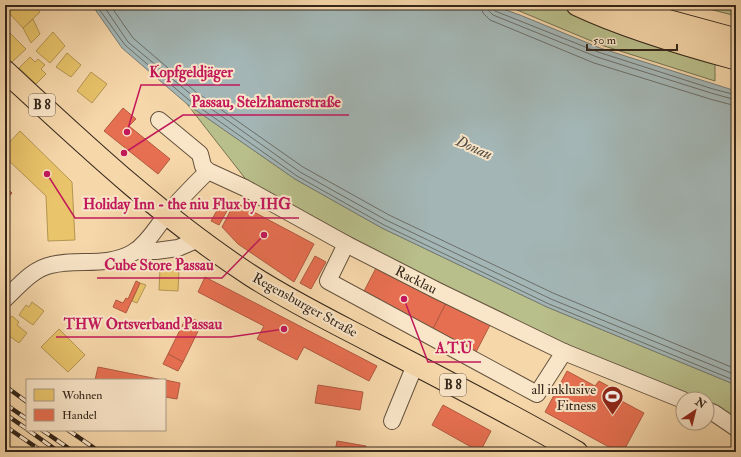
<svg xmlns="http://www.w3.org/2000/svg" width="741" height="457" font-family="'IM FELL Double Pica',serif">
<style>
.green{fill:#b9bf8b;stroke:#767252}
.water{fill:#a3b6b5;stroke:#777c77}
.homes{fill:#e9c46a;stroke:#b39552}
.shops{fill:#e76f51;stroke:#b15940}
.lines{fill:none;stroke-linecap:round;stroke-linejoin:round}
.shore{stroke:#6c6e68;stroke-width:1}
.minor-casing{stroke:#64523e;stroke-width:18}
.major-casing{stroke:#34261a;stroke-width:23}
.minor{stroke:#f9e5c8;stroke-width:16}
.major{stroke:#f6d7aa;stroke-width:21}
.rail-casing{stroke:#34261a;stroke-width:4.5}
.rail{stroke:#f9e5c8;stroke-width:3;stroke-dasharray:9;stroke-linecap:butt}
.labels{text-anchor:middle;dominant-baseline:central;stroke-width:4;stroke-linejoin:round;paint-order:stroke}
.shield{fill:#f9e5c8;stroke:#6f5f4e;stroke-width:1}
.shield-label{font-size:13px;font-weight:bold;fill:#34261a}
.street-label{font-size:14px;fill:#34261a;stroke:#f9e5c8}
.poi-label{font-size:14px;fill:#34261a;stroke:#f9e5c8;text-anchor:end}
.water-label{font-size:15px;font-style:italic;fill:#504a41;stroke:#f9e5c8}
.leader{fill:none;stroke:#c2185b;stroke-width:1.5}
.callout-dot{fill:#c2185b;stroke:#f9e5c8;stroke-width:1.5}
.callout-label{font-size:15px;text-anchor:middle;font-weight:bold;fill:#c2185b;stroke:#f9e5c8;stroke-width:4;stroke-linejoin:round;paint-order:stroke}
</style>
<rect width="100%" height="100%" fill="#f6d7aa"/>
<filter id="stains"><feTurbulence type="fractalNoise" baseFrequency=".005" numOctaves="4"/><feColorMatrix values="0 0 0 0 .2 0 0 0 0 .09 0 0 0 0 .02 0 0 0 .5 -.17"/></filter>
<radialGradient id="worn" r=".72"><stop offset=".6" stop-color="#630" stop-opacity="0"/><stop offset="1" stop-color="#630" stop-opacity=".3"/></radialGradient>
<g class="green">
<path d="M505,5H557L587,19L715,63V81L601,45Z"/>
<path d="M694,5H736V16L698,6Z"/>
<path d="M187,104L295,179L382,228L547,307L736,385V420L707,405V399H692L567,346L441,285L350,237L248,182Z"/>
</g>
<path class="water" d="M92,5H491L520,15L600,48L736,91V385L547,307L382,228L295,179L187,104L122,48Z"/>
<g class="homes">
<path d="M5,5H34L40,12L23,28L5,9Z"/>
<path d="M33,19L40,34L31,43L23,28Z"/>
<path d="M5,28L26,49L12,62L5,55Z"/>
<path d="M53,32L65,46L50,63L36,51Z"/>
<path d="M67,53L81,65L71,77L56,67Z"/>
<path d="M30,57L35,62L38,59L45,65L41,69L46,74L36,84L19,68Z"/>
<path d="M91,72L107,84L92,103L77,91Z"/>
<path d="M20,131L72,182L75,240L48,241L46,196L5,157V147Z"/>
<path d="M160,269L179,270L178,291L159,290Z"/>
<path d="M140,283L146,285L137,303L132,301Z"/>
<path d="M32,302L44,311L33,325L19,315L26,305L29,307Z"/>
<path d="M12,316L19,322L17,325L27,333L19,343L5,333V324Z"/>
<path d="M59,329L85,355L68,372L41,347Z"/>
</g>
<g class="shops">
<path d="M123,108L136,119L129,126L170,159L158,174L104,131Z"/>
<path d="M5,186L12,193L5,201Z"/>
<path d="M235,202L314,244L294,282L238,244L222,227Z"/>
<path d="M220,205L228,209L219,225L211,221Z"/>
<path d="M315,256L326,262L311,289L300,283Z"/>
<path d="M376,268L446,303L432,331L362,295Z"/>
<path d="M205,277L377,366L369,381L304,347L297,360L257,339L264,326L198,292Z"/>
<path d="M136,281L140,283L126,313L113,307L116,300L123,303L126,298L128,299Z"/>
<path d="M446,303L490,325L476,352L432,331Z"/>
<path d="M187,316L202,323L183,362L168,354Z"/>
<path d="M168,354L183,362L178,371L163,364Z"/>
<path d="M98,367L163,380H95Z"/>
<path d="M567,371L595,386L599,381L619,392L616,398L644,413L623,452H618L545,412Z"/>
<path d="M165,380L180,383L177,399L165,397Z"/>
<path d="M318,385L363,392L360,410L315,403Z"/>
<path d="M443,405L491,431L480,452L432,425Z"/>
<path d="M337,441L366,446L365,452H335Z"/>
</g>
<g class="lines">
<g class="shore">
<path d="M96,5L125,45L189,100L297,176L384,225L549,304L736,381"/>
<path d="M103,5L128,42L193,96L300,172L386,220L551,299L736,375"/>
<path d="M110,5L133,38L196,92L303,167L389,215L553,293L736,369"/>
<path d="M481,5L483,13L490,20L594,63L710,99L736,106"/>
<path d="M487,5L489,11L493,15L597,57L711,93L736,100"/>
<path d="M492,5L493,8L495,11L598,52L713,89L736,95"/>
</g>
<defs>
<g id="minor">
<path d="M159,120L200,154L203,166L208,171L245,188L346,244L438,291L564,352L683,400"/>
<path d="M346,244L328,281L537,394L564,352"/>
<path d="M135,251H156L178,248L199,239"/>
<path d="M5,299C18,287 32,269 51,265C79,258 107,268 134,252C149,242 157,226 168,213C181,198 194,185 208,171"/>
<path d="M707,410L714,413L736,428"/>
<path d="M392,421L415,365"/>
</g>
<g id="major">
<path d="M577,5C626,28 684,45 736,59"/>
<path d="M611,5L736,39"/>
<path d="M5,71C83,143 161,217 250,275C290,301 333,322 375,344C443,379 511,414 577,452"/>
</g>
</defs>
<use href="#minor" class="minor-casing"/>
<use href="#major" class="major-casing"/>
<use href="#minor" class="minor"/>
<use href="#major" class="major"/>
<defs>
<g id="rail">
<path d="M5,386L27,402"/>
<path d="M5,404L27,419"/>
<path d="M5,414L27,429"/>
<path d="M5,426L43,452"/>
<path d="M28,430L59,452"/>
<path d="M42,430L74,452"/>
<path d="M68,430L100,452"/>
</g>
</defs>
<use href="#rail" class="rail-casing"/>
<use href="#rail" class="rail"/>
</g>
<defs>
<symbol id="stadium-pin" viewBox="-11 -11 22 30"><path d="M0 17L-7.5 6A9.5 9.5 0 1 1 7.5 6Z" fill="#8f2418" stroke="#f9e5c8"/><path d="M0-5a6.5 5 0 1 0 0 10a6.5 5 0 1 0 0-10ZM-3.5-1.8h7v3.6h-7Z" fill="#fff"/></symbol>
</defs>
<g fill-rule="evenodd">
<use href="#stadium-pin" x="600" y="384" width="25" height="34"/>
</g>
<g class="labels">
<g class="shield">
<rect x="29" y="94" width="26" height="22" rx="3"/>
<rect x="440" y="374" width="26" height="22" rx="3"/>
</g>
<g class="shield-label">
<text x="42" y="105">B 8</text>
<text x="453" y="385">B 8</text>
</g>
<g class="street-label">
<text transform="translate(416 280) rotate(27)">Racklau</text>
<text transform="translate(305 305) rotate(29)">Regensburger Straße</text>
</g>
<g class="poi-label">
<text x="596" y="389">all inklusive<tspan x="596" dy="16">Fitness</tspan></text>
</g>
<g class="water-label">
<text transform="translate(474 148) rotate(24)">Donau</text>
</g>
</g>
<path class="leader" d="M127 132L141 85H240M124 153L183 115H349M47 174L75 218H299M264 235L222 278H97M284 329L230 337H56M404 299L428 362H481"/>
<g class="callout-dot">
<circle cx="127" cy="132" r="4"/>
<circle cx="124" cy="153" r="4"/>
<circle cx="47" cy="174" r="4"/>
<circle cx="264" cy="235" r="4"/>
<circle cx="284" cy="329" r="4"/>
<circle cx="404" cy="299" r="4"/>
</g>
<g class="callout-label">
<text x="191" y="77">Kopfgeldjäger</text>
<text x="266" y="107">Passau, Stelzhamerstraße</text>
<text x="187" y="209">Holiday Inn - the niu Flux by IHG</text>
<text x="159" y="270">Cube Store Passau</text>
<text x="143" y="329">THW Ortsverband Passau</text>
<text x="454" y="353">A.T.U</text>
</g>
<rect width="741" height="457" fill="none" stroke="#f6d7aa" stroke-width="20"/>
<rect x="6" y="6" width="729" height="445" fill="none" stroke="#34261a" stroke-width="2"/>
<rect x="10" y="10" width="721" height="437" fill="none" stroke="#34261a"/>
<rect x="26" y="379" width="140" height="52" fill="#f9e5c8" stroke="#aa9982"/>
<rect x="34" y="389" width="20" height="12" fill="#e9c46a" stroke="#aa9982"/>
<text x="62" y="399" font-size="12" fill="#34261a">Wohnen</text>
<rect x="34" y="409" width="20" height="12" fill="#e76f51" stroke="#aa9982"/>
<text x="62" y="419" font-size="12" fill="#34261a">Handel</text>
<g transform="translate(695 411) rotate(35)"><circle r="19" fill="#f9e5c8" stroke="#aa9982"/>
<path d="M0-3L7 15L0 10L-7 15Z" fill="#8f2418"/>
<text y="-6" font-size="11" font-weight="bold" text-anchor="middle" fill="#34261a">N</text>
</g>
<path d="M587 44v6h90v-6" fill="none" stroke="#34261a" stroke-width="2"/>
<text x="593" y="44" font-size="12" fill="#34261a" stroke="#f9e5c8" stroke-width="3" paint-order="stroke">50 m</text>
<rect width="100%" height="100%" filter="url(#stains)"/>
<rect width="100%" height="100%" fill="url(#worn)"/>
</svg>
